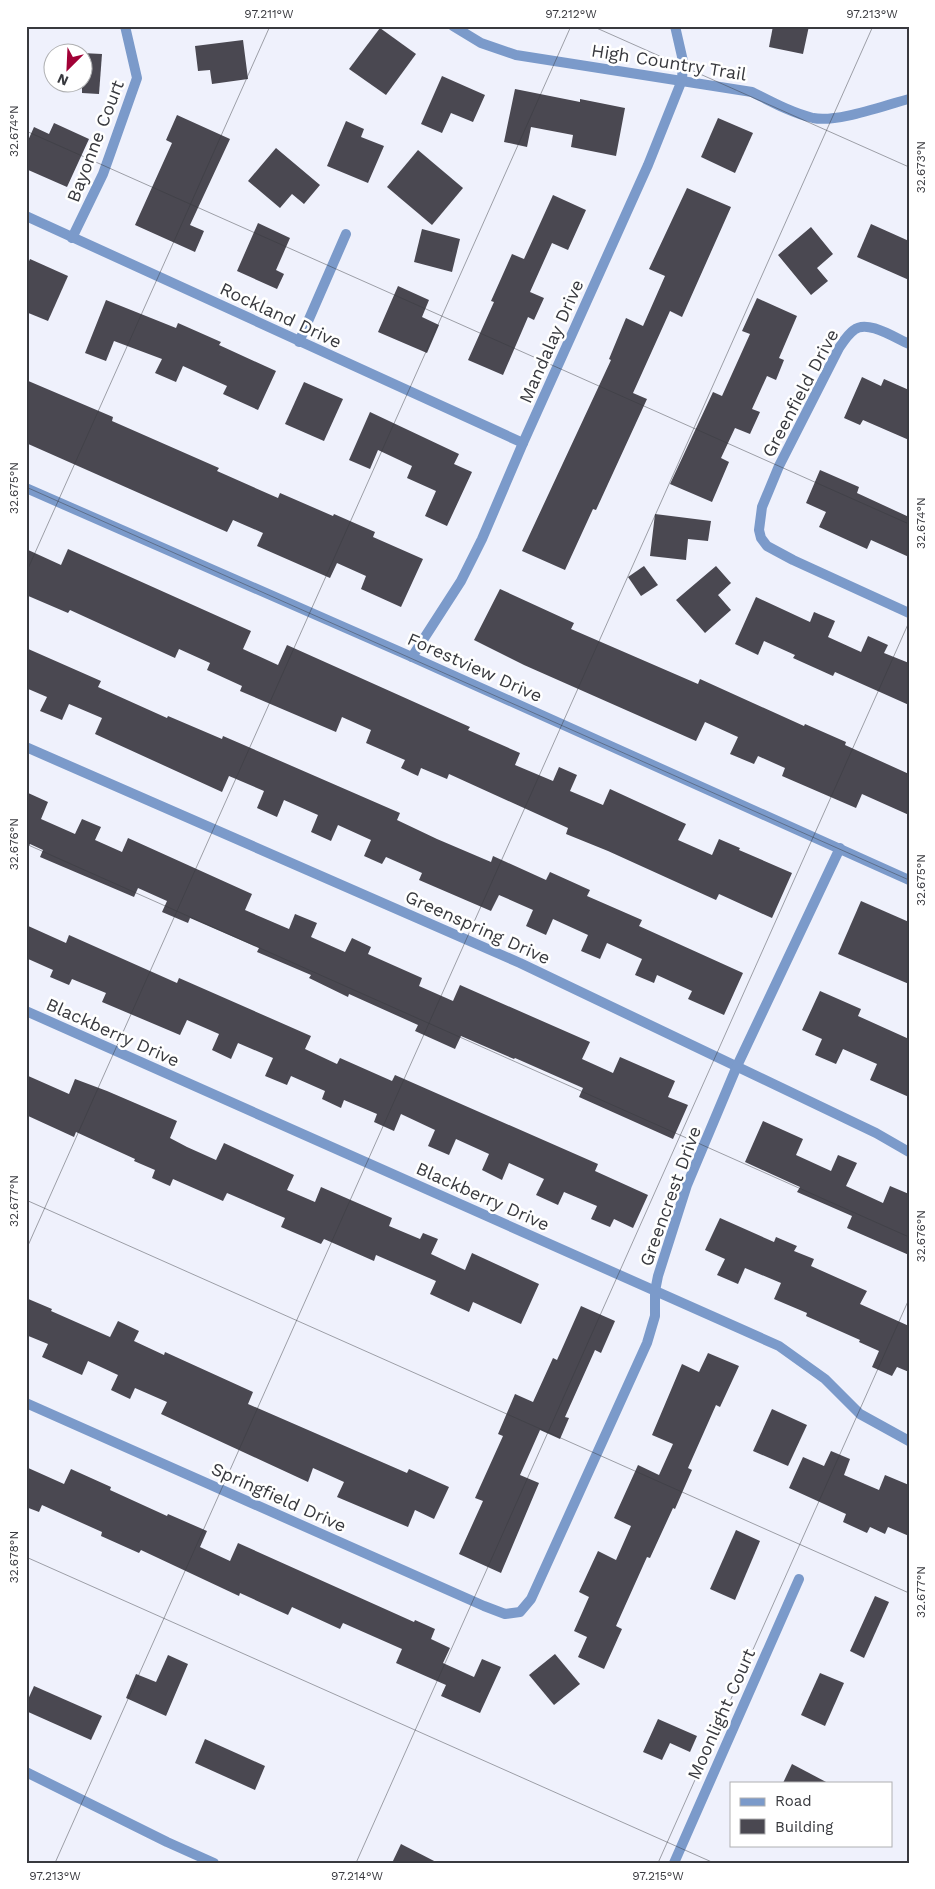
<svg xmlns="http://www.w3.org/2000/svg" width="935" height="1889" font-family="'Work Sans',sans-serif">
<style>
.building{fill:#4a4851}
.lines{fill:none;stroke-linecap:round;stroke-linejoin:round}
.street{stroke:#7b9aca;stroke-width:10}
.ticks{fill:none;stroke:#38393e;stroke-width:1;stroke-opacity:0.45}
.labels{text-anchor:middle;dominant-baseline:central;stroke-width:5;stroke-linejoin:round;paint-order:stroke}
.street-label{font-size:18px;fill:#38393e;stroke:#fff}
.neatline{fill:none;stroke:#38393e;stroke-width:2}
.ticks-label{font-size:12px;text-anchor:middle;fill:#38393e}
</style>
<rect width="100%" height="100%" fill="#eff1fc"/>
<g class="building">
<path d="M773,26H809L803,54L769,47Z"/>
<path d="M380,28L416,54L386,95L349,69Z"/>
<path d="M243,40L248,79L212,84L210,70L198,71L195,46Z"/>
<path d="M82,53L102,54L99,94L82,93Z"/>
<path d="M442,76L485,95L473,122L451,113L442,133L421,124Z"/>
<path d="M515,89L580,102V99L625,108L616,156L571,147L573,135L531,127L527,147L504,142Z"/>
<path d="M177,115L230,139L190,225L204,231L195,252L135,225L172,143L166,140Z"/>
<path d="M718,118L753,133L735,173L701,157Z"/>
<path d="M346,121L364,129L361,137L384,146L368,183L327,166Z"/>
<path d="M54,123L89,139L67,187L26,169V145L34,127L49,134Z"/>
<path d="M276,148L320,185L304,204L292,194L280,208L248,181Z"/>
<path d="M418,150L463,188L432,225L387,187Z"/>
<path d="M687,188L731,207L682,317L670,311L633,393L647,399L596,510L593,509L565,570L522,551L611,360L609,359L626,318L643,326L665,276L649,269Z"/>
<path d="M553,195L586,210L568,250L552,243L530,292L544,298L534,320L528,317L503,375L468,360L494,302L491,301L512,254L524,259Z"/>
<path d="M258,223L290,238L276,270L284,274L277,289L237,271Z"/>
<path d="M871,224L909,241V280L857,257Z"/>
<path d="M811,227L833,254L817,268L828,281L811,295L778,255Z"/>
<path d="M422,229L460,239L452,272L414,262Z"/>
<path d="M30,259L68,276L48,321L26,312V268Z"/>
<path d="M398,286L429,300L422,317L439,325L427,353L378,332Z"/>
<path d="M757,298L797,316L779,358L784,360L776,380L767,376L752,409L760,412L750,434L735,428L721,458L729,462L712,502L670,484L713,392L722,396L750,334L742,331Z"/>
<path d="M106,300L176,328L178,323L221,342L219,345L276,371L258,410L223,394L227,386L183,366L176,382L155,373L162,359L114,341L106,361L85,353Z"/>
<path d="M862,377L881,386L884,379L909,390V440L863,420L860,425L844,418Z"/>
<path d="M26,380L113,417L112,421L219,468L217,471L278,498L280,493L333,516L334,514L375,532L373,537L423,559L401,607L361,589L366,576L337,563L330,578L257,546L263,533L233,520L227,532L26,443Z"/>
<path d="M304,382L343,399L324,441L285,424Z"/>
<path d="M370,412L459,454L454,464L472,472L447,526L425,516L436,491L407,478L412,466L378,450L370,469L349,460Z"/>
<path d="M820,470L859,487L857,493L909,517V557L871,540L867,549L819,527L826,512L806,503Z"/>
<path d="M655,514L711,521L708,541L688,539L686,560L650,556Z"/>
<path d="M26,549L61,565L68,549L251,631L243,649L278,665L287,645L470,727L468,730L520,753L515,765L553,781L559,767L577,775L570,791L603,805L610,789L686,824L678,840L712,855L719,839L740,848L739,850L792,873L772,918L719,894L716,900L608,851L566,834L568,828L449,774L447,779L421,768L418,776L401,768L405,760L366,743L371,730L342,717L336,732L240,691L242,686L207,670L210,663L179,649L175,658L70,610L68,613L26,595Z"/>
<path d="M644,566L658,585L641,596L628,577Z"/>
<path d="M716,566L731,583L718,595L731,610L705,633L676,600Z"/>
<path d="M500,589L574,623L571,629L698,684L700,679L804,726L805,724L846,742L845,745L909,774V815L862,794L856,808L782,776L785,768L758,756L754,764L730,754L738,737L705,722L696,741L524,665L474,640Z"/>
<path d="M756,597L810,622L814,612L835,621L828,637L861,652L868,636L888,645L884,653L909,663V705L835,672L833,676L793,658L795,655L764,641L758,655L735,644Z"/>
<path d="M26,648L101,681L98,687L167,718L168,716L222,739L223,736L400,813L397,820L437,839L491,862L493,856L546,880L550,872L590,890L587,896L642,920L639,926L743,973L724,1015L688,999L692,991L657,975L654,983L635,975L642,959L607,943L600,959L581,951L588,935L553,919L546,935L526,926L533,910L499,895L491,911L419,880L422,873L386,857L382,864L364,856L371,840L338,825L331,841L311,832L318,815L284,800L277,817L257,808L264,791L229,776L222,792L95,734L102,718L69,704L62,720L40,711L47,697L26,688Z"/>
<path d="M26,792L48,802L41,819L75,834L82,819L101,827L95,840L122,852L128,838L252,894L245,910L289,929L295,914L317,923L311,937L345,952L352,938L371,947L368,954L422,978L419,986L453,1001L460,985L590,1042L582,1059L613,1073L620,1057L675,1081L668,1097L688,1105L673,1139L579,1097L583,1088L515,1058L514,1059L461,1036L455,1049L415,1031L418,1025L349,994L348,997L309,978L311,975L257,952L259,948L190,918L188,923L162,912L167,901L138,888L134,897L40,857L43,850L30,844L26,851Z"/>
<path d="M861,901L909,922V984L838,954Z"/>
<path d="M26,925L66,943L69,935L177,983L179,978L311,1036L305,1049L337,1064L340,1058L392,1081L395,1075L598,1164L595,1171L648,1195L633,1228L614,1219L610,1227L591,1219L597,1206L564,1192L558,1205L536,1195L544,1179L509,1163L502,1180L482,1170L489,1154L456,1139L449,1155L428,1146L435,1130L401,1114L394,1131L374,1122L377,1114L344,1100L341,1108L322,1099L325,1091L291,1076L287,1085L265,1076L273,1058L238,1043L231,1059L212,1050L219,1034L187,1020L180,1035L102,1002L106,993L72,979L69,985L50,977L53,970L26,958Z"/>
<path d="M820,991L861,1009L858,1016L909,1039V1097L870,1080L877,1064L843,1049L836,1064L815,1055L822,1039L802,1030Z"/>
<path d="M26,1075L69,1094L75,1079L107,1091L177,1121L170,1138L187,1147L216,1160L224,1143L294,1175L287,1190L315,1202L321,1187L392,1218L389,1226L420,1239L423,1233L438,1239L431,1254L465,1270L472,1253L539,1284L521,1324L473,1302L469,1312L430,1294L436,1281L376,1255L374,1261L324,1239L321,1244L281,1227L285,1218L227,1193L223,1201L173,1179L170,1186L152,1178L155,1170L134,1161L135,1159L76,1132L74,1137L26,1115Z"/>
<path d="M763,1121L803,1139L796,1155L831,1171L838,1155L857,1163L846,1186L883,1203L890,1186L909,1194V1255L847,1228L852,1216L797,1192L800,1187L745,1162Z"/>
<path d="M720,1218L774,1242L776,1237L797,1246L794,1251L814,1259L811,1266L867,1291L860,1304L909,1326V1372L897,1367L892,1376L872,1367L879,1351L859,1342L860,1340L806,1316L807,1313L774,1299L781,1283L745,1268L738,1284L717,1275L725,1259L705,1250Z"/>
<path d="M26,1298L52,1309L51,1311L110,1337L118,1321L139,1331L134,1341L164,1355L165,1352L253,1392L248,1404L407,1473L409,1469L449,1487L434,1519L415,1510L408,1527L337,1497L344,1482L313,1468L308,1482L161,1414L167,1402L135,1388L130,1399L111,1390L118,1375L88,1361L82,1375L42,1357L48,1344L26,1335Z"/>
<path d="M581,1306L615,1321L601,1353L595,1350L565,1417L569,1418L560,1439L540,1430L520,1475L539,1483L501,1573L459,1554L483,1501L475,1498L503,1436L498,1434L515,1394L533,1402L553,1358L557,1360Z"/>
<path d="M708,1353L739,1366L720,1407L716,1405L688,1468L692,1470L675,1509L673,1508L650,1558L647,1557L616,1626L622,1629L604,1669L578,1657L587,1637L574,1631L589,1597L579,1592L598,1551L616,1560L631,1526L614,1518L638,1465L659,1475L673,1444L652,1435L682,1364L699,1372Z"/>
<path d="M772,1409L807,1425L788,1466L753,1451Z"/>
<path d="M831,1451L850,1459L844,1475L879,1490L885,1475L909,1485V1536L888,1527L885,1534L870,1527L867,1533L843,1522L846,1514L789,1488L803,1457L824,1466Z"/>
<path d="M26,1467L64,1484L71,1469L111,1487L110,1490L167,1516L168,1514L207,1531L200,1547L230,1561L238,1543L414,1622L415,1620L435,1629L431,1639L450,1648L443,1663L474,1677L482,1659L501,1667L480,1713L441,1696L446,1685L396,1663L402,1649L343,1623L340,1629L292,1607L288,1615L240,1593L239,1596L141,1550L139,1553L101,1536L102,1532L42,1505L39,1512L26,1507Z"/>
<path d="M736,1530L760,1541L735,1600L710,1589Z"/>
<path d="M875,1596L889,1602L864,1658L850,1651Z"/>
<path d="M555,1654L580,1684L554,1705L529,1675Z"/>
<path d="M168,1655L188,1664L166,1716L126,1698L136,1674L156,1682Z"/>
<path d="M820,1673L844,1683L825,1726L801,1715Z"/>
<path d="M34,1686L102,1716L91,1740L26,1711V1704Z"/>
<path d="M658,1719L697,1736L690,1752L670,1743L662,1760L643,1752Z"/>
<path d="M205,1739L265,1766L255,1790L195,1763Z"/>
<path d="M792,1764L828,1783H783Z"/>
<path d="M401,1844L438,1863H392Z"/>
</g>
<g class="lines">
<g class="street">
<path d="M453,26L481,43L516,55L752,92C772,102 792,113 813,118C837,123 885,105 909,99"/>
<path d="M26,216L523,443"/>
<path d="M72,238L103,174L137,78L125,26"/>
<path d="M299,342L346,234"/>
<path d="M909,344C895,338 867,319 854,330C848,334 843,342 839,348L779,466L762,507L759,530L761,538L767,546L793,560L909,613"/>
<path d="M26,488L412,657L909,880"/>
<path d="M412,657L461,581L482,539L523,443L648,165L682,80L683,61L675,26"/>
<path d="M26,747L520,963L876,1133L909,1152"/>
<path d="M26,1011L779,1346L825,1379L860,1414L909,1441"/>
<path d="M26,1403L484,1606L505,1614L520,1612L531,1599L647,1343L655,1316V1291L658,1276L687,1185L737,1066L840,848"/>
<path d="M26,1772L167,1842L214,1863"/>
<path d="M674,1863L799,1579"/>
</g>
</g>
<path class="ticks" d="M592,26L909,167M26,131L909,524M26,487L909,880M26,573L270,26M26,844L909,1237M26,1200L909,1593M26,1250L571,26M26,1557L714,1863M55,1863L873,26M356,1863L909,622M658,1863L909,1299"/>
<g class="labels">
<g class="street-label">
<text transform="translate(669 62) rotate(9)">High Country Trail</text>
<text transform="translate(95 141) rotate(-69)">Bayonne Court</text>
<text transform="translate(281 315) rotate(25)">Rockland Drive</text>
<text transform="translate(551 341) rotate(-66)">Mandalay Drive</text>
<text transform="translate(800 393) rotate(-62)">Greenfield Drive</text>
<text transform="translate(475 667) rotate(24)">Forestview Drive</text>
<text transform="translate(478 927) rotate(24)">Greenspring Drive</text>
<text transform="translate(113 1032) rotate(24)">Blackberry Drive</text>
<text transform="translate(483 1196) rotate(24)">Blackberry Drive</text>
<text transform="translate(670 1196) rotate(-70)">Greencrest Drive</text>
<text transform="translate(279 1497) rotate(24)">Springfield Drive</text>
<text transform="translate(721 1714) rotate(-66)">Moonlight Court</text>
</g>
</g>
<rect width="935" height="1889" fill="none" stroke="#ffffff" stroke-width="55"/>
<rect x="730" y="1782" width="162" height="65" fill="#ffffff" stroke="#afb0b2"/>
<rect x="740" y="1798" width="25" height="8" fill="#7b9aca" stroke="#afb0b2"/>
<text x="775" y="1806" font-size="15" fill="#38393e">Road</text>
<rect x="740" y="1819" width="25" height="15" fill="#4a4851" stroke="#afb0b2"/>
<text x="775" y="1832" font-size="15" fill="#38393e">Building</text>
<g transform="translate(68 68) rotate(204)"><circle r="24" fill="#ffffff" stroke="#afb0b2"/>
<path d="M0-4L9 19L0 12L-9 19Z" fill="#a10136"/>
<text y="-8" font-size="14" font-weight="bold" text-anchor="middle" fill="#38393e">N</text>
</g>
<rect x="28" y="28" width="880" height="1834" class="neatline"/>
<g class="ticks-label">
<text x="269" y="18">97.211°W</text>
<text x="571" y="18">97.212°W</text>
<text x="872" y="18">97.213°W</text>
<text transform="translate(14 131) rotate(-90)" y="4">32.674°N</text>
<text transform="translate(921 167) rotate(-90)" y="4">32.673°N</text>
<text transform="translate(14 488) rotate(-90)" y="4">32.675°N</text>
<text transform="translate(921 523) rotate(-90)" y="4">32.674°N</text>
<text transform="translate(14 844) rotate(-90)" y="4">32.676°N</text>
<text transform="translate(921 880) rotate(-90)" y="4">32.675°N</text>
<text transform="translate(14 1201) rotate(-90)" y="4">32.677°N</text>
<text transform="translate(921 1236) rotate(-90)" y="4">32.676°N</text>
<text transform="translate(14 1557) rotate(-90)" y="4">32.678°N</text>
<text transform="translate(921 1592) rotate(-90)" y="4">32.677°N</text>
<text x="55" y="1880">97.213°W</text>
<text x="357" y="1880">97.214°W</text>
<text x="658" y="1880">97.215°W</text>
</g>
</svg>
